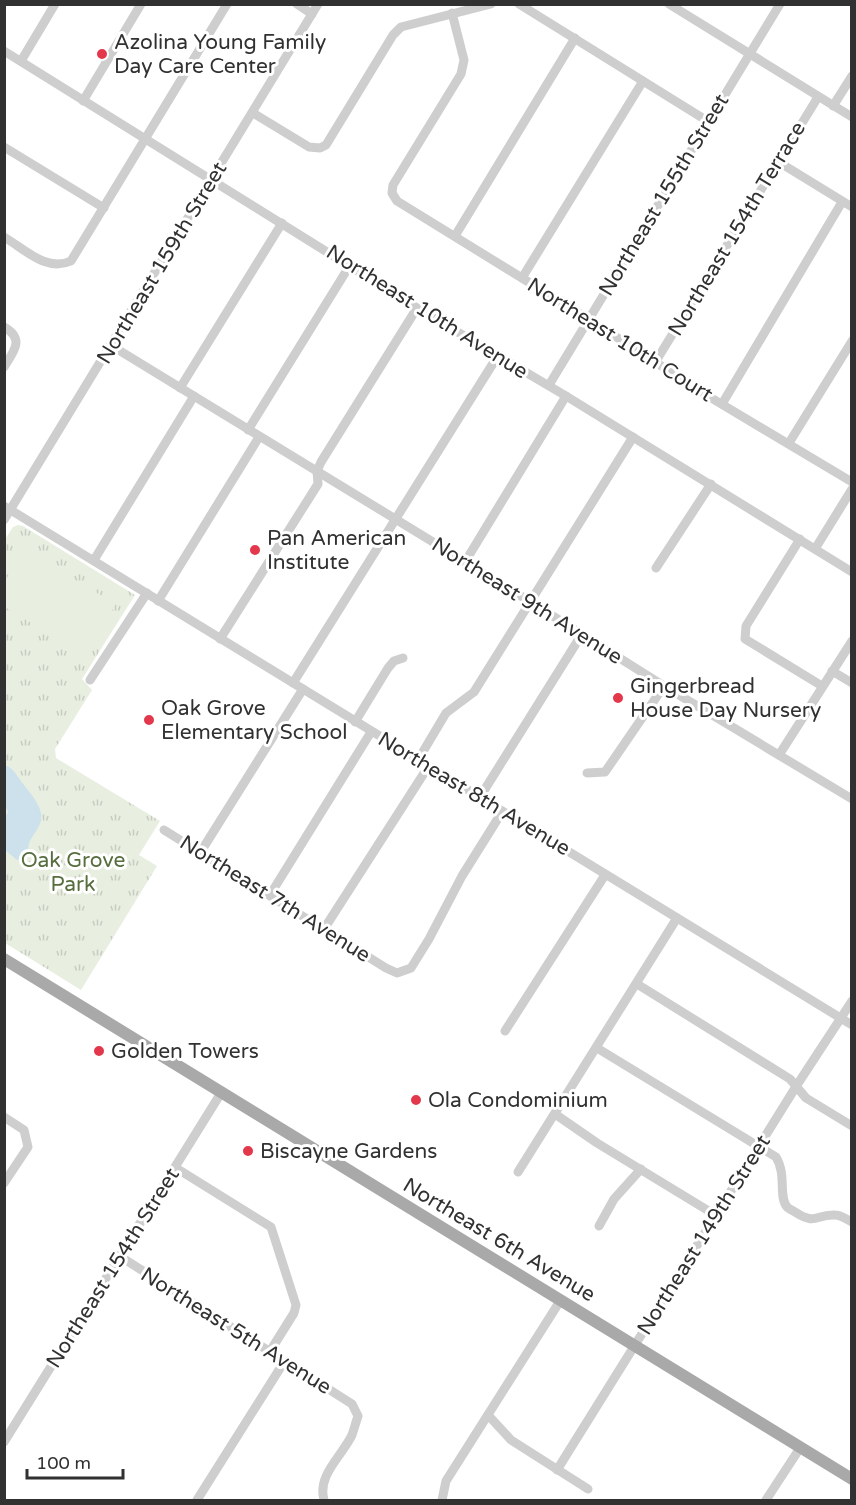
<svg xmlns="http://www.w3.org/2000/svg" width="856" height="1505" font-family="'Varela Round',sans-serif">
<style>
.park{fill:url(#park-tufts)}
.pitch{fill:#e8eee0}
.water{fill:#cde1ed}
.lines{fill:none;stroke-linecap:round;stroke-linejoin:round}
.minor{stroke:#cecece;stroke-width:9}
.major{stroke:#a9a9a9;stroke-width:12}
.poi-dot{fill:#e3384b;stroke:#fff;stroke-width:2}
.labels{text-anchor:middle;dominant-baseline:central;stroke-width:6;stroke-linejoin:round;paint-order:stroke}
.poi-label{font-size:21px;fill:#313131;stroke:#fff;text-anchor:start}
.street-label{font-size:21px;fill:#313131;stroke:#fff}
.park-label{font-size:21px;fill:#566d3e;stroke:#fff}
</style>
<defs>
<pattern id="park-tufts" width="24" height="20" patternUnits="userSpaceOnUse" patternTransform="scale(1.5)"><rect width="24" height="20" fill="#e8eee0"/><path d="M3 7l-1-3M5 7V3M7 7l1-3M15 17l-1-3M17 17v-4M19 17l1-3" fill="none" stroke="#c7cdc1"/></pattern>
</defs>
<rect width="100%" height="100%" fill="#fff"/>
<path class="park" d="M18,525L23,526L135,595L82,679L92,690L55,749L56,758L160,821L139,855L157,866L81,990L5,943L4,541L13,527Z"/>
<path class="pitch" d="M24,550L116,604L84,655L5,607V581Z"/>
<path class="water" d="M5,765C14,768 18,778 24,785C33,797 48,812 38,828C32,838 28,840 28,853L25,857L17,860L5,850V817L8,812L5,806Z"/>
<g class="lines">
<g class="minor">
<path d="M297,4L312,14"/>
<path d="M519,4L709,122"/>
<path d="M669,4L852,117"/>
<path d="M452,13L464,60L461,74L393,185L392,193L397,201L582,315L708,396L852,482"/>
<path d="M4,51L417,308L566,396L852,572"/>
<path d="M21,61L55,4"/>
<path d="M83,101L141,4"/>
<path d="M833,106L852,76"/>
<path d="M253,113L309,147L320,148L326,145L393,35L401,27L491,4"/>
<path d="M4,147L104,208"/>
<path d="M777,161L852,207"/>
<path d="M455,236L575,38"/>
<path d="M4,237C26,250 46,272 71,261L227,4"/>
<path d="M522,278L643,81"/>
<path d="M4,327C25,339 14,351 4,367"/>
<path d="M112,346L505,586L664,686L852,799"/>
<path d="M656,361L818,97"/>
<path d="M549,385L780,4"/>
<path d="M180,388L282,223"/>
<path d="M722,404L842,202"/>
<path d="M248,430L350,265"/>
<path d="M789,443L852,341"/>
<path d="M4,506L852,1025"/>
<path d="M4,520L318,4"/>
<path d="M800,539L746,626L745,639L822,686"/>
<path d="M815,549L852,489"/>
<path d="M94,560L194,396"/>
<path d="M465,562L566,396"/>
<path d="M656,568L711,484"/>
<path d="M158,601L259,437"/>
<path d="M220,639L318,484L317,471L321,462L417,308"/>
<path d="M832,671L852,683"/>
<path d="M90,680L147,593"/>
<path d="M293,683L497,357"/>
<path d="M355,722L388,668L394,661L403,658"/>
<path d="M779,755L852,641"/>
<path d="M418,760L446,713L474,692L633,437"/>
<path d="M587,773L605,772L664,686"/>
<path d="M480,797L582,634"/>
<path d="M164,830L386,968L397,973L411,968L429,939L462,876L502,812"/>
<path d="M200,853L303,689"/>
<path d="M270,895L371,732"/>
<path d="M324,929L428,767"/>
<path d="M637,984L790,1079L806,1098L852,1126"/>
<path d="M505,1031L605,875"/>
<path d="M597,1048L776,1157C787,1175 778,1196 787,1207C789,1209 792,1210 795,1212C817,1226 815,1214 835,1215C841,1215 846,1219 852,1222"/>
<path d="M555,1114L597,1143L717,1216"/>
<path d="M4,1117L24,1130L28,1147L4,1183"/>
<path d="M176,1168L271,1227L296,1305L294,1313L269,1353"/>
<path d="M518,1172L677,918"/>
<path d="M599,1226L614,1199L641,1169"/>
<path d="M121,1257L352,1404L358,1416C356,1422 354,1429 352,1435C342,1456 317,1475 324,1500"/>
<path d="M488,1415L511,1440L588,1489"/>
<path d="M4,1442L221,1093"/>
<path d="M557,1470L797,1085L852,1001"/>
<path d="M197,1500L284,1362"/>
<path d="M442,1500L446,1481L560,1301"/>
<path d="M766,1500L800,1448"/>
</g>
<path class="major" d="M4,959L852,1479"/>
</g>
<g class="poi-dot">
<circle cx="102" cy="54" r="6"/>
<circle cx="255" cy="550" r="6"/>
<circle cx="618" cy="698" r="6"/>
<circle cx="149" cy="720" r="6"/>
<circle cx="99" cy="1051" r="6"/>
<circle cx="416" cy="1100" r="6"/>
<circle cx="248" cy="1151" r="6"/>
</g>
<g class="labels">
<g class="poi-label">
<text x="114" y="42">Azolina Young Family<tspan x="114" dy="24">Day Care Center</tspan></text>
<text x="267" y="538">Pan American<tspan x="267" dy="24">Institute</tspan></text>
<text x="630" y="686">Gingerbread<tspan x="630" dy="24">House Day Nursery</tspan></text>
<text x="161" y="708">Oak Grove<tspan x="161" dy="24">Elementary School</tspan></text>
<text x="111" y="1051">Golden Towers</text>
<text x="428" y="1100">Ola Condominium</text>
<text x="260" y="1151">Biscayne Gardens</text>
</g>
<g class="street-label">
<text transform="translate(664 195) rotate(-59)">Northeast 155th Street</text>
<text transform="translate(737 229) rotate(-59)">Northeast 154th Terrace</text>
<text transform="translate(162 263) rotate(-59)">Northeast 159th Street</text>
<text transform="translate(427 312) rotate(32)">Northeast 10th Avenue</text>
<text transform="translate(620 340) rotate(32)">Northeast 10th Court</text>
<text transform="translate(527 601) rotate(32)">Northeast 9th Avenue</text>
<text transform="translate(474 794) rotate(31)">Northeast 8th Avenue</text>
<text transform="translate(275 899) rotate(32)">Northeast 7th Avenue</text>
<text transform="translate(704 1235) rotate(-58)">Northeast 149th Street</text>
<text transform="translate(499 1240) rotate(31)">Northeast 6th Avenue</text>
<text transform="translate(113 1268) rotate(-58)">Northeast 154th Street</text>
<text transform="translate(236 1331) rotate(32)">Northeast 5th Avenue</text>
</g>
<g class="park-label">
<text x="73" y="860">Oak Grove<tspan x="73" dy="24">Park</tspan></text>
</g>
</g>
<rect width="856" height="1505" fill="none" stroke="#313131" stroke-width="12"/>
<path d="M27 1469v9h96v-9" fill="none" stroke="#313131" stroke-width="3"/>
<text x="36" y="1469" font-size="18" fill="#313131" stroke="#ffffff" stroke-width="4.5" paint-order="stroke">100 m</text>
</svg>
